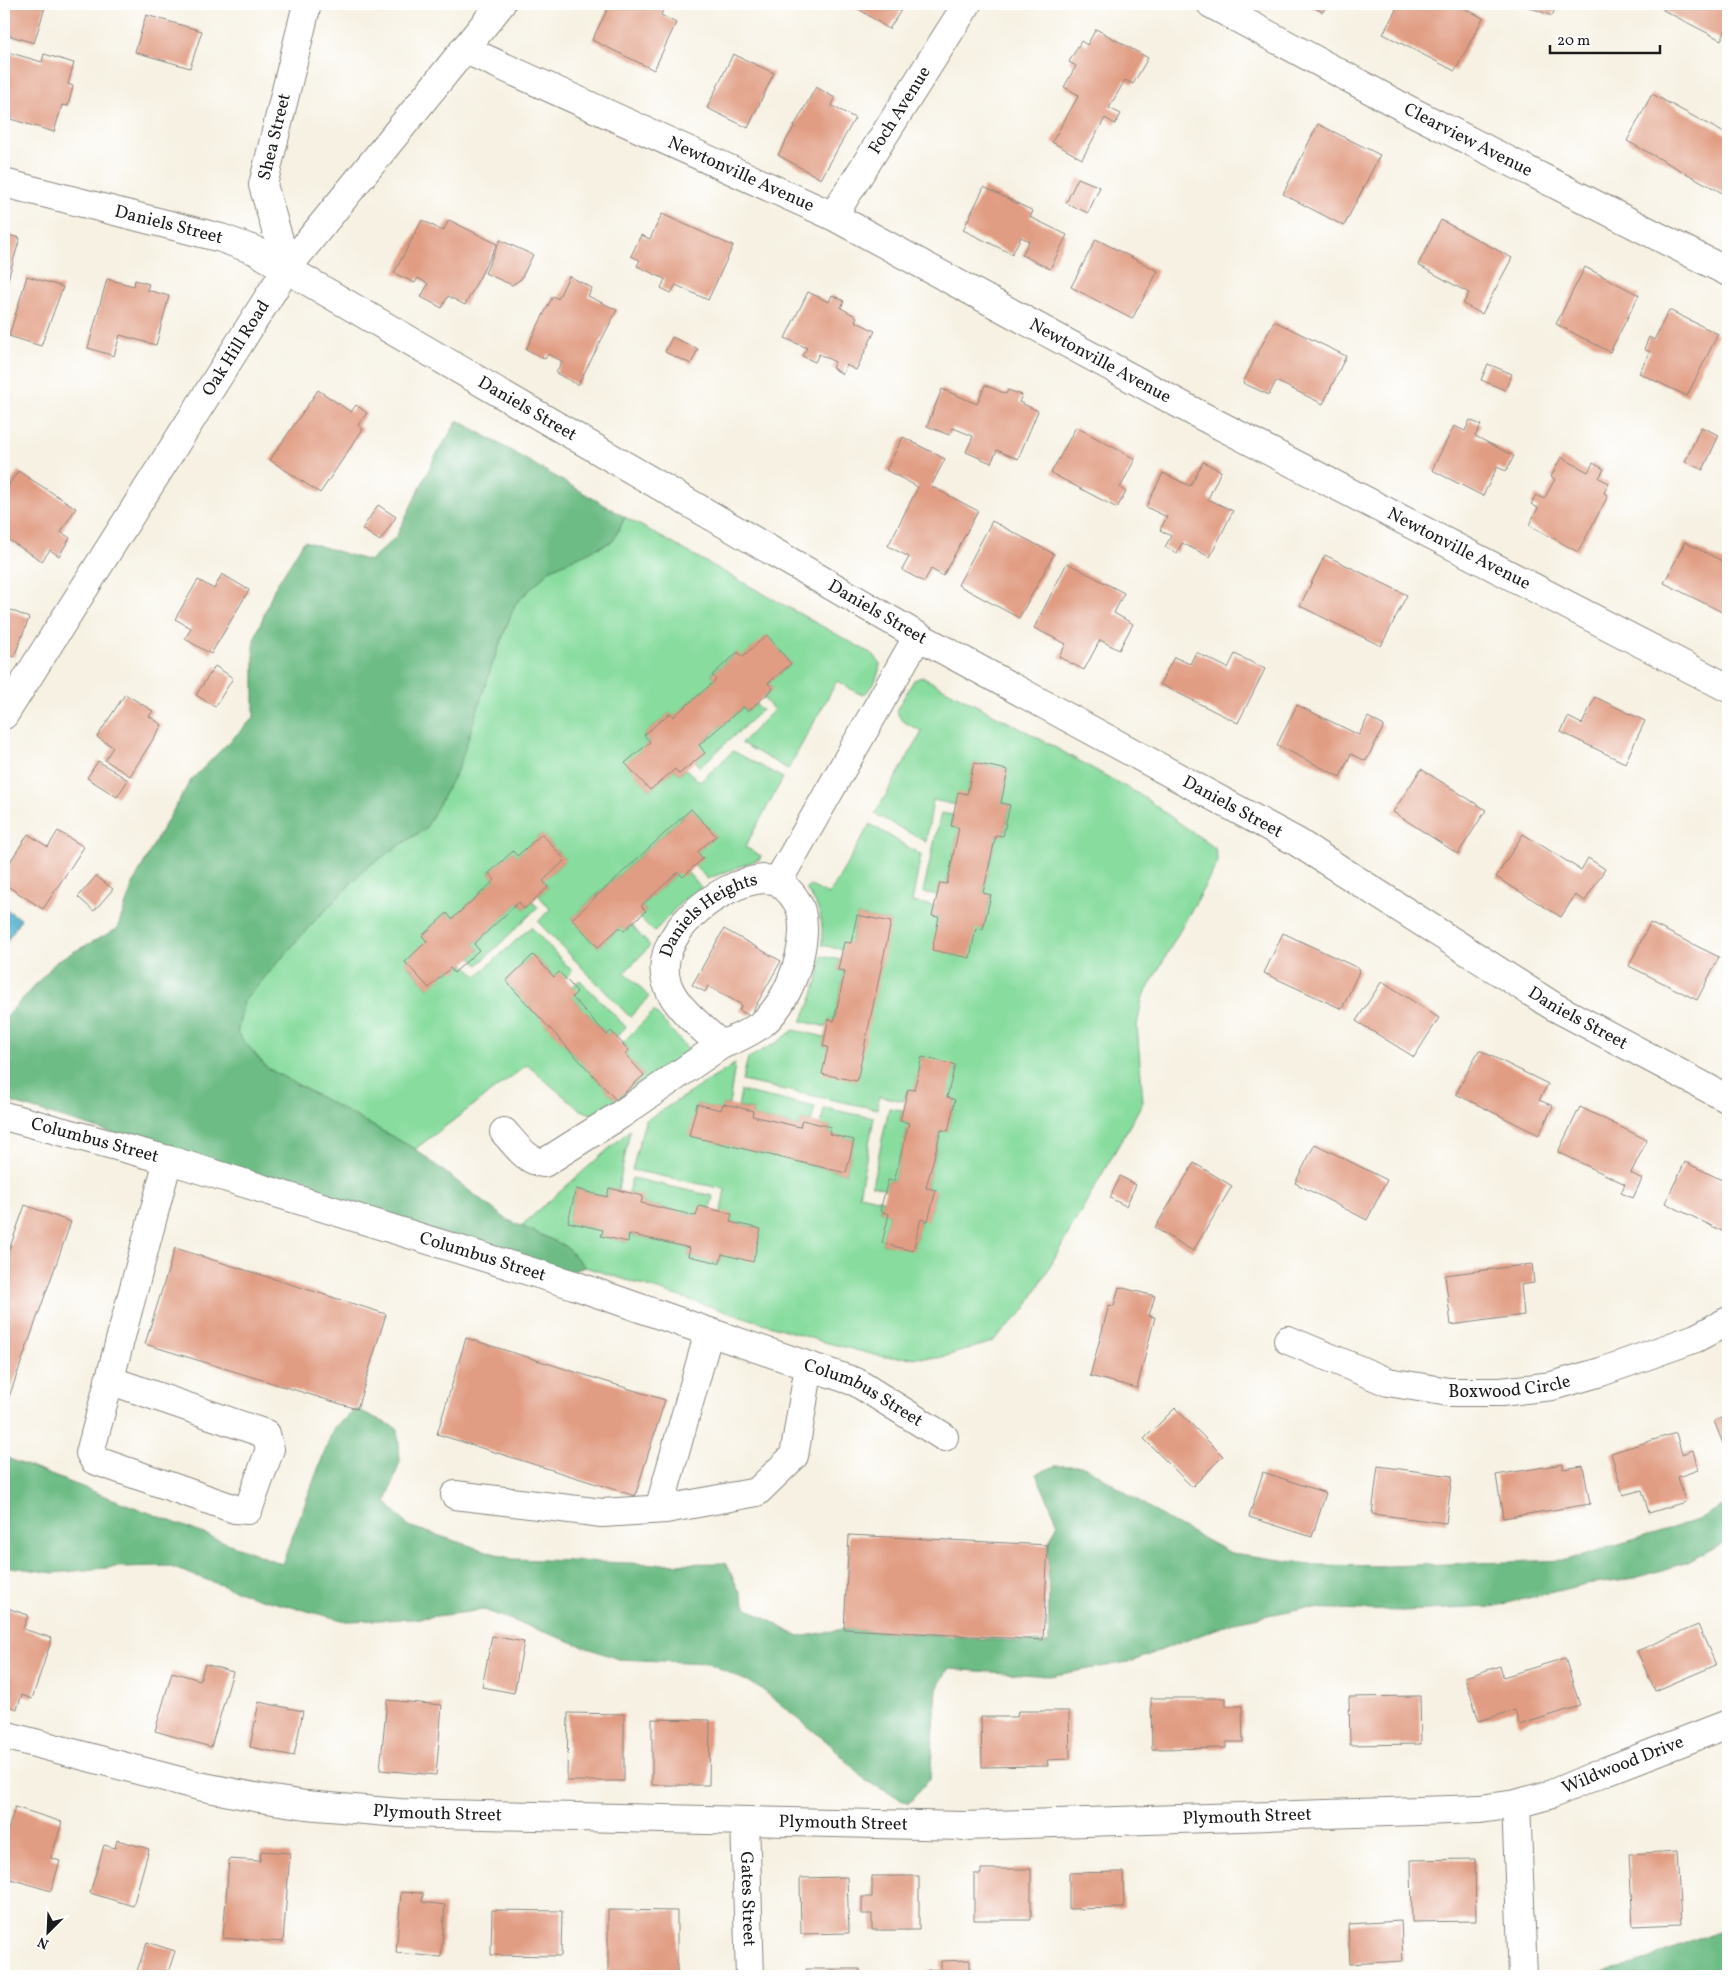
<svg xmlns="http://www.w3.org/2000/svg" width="1732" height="1980" font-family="Vollkorn,serif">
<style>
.green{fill:#87dc9e;stroke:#527c5d}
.forest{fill:#6dbc85;stroke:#446c50}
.water{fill:#4dadcc;stroke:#346474}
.building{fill:#e19d83}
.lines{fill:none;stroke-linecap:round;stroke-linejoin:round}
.minor-casing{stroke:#89867f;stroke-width:30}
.minor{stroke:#fff;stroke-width:28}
.labels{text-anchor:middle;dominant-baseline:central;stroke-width:4.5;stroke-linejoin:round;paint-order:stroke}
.street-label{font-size:18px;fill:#1c1c1c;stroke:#fff}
</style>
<rect width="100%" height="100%" fill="#fff"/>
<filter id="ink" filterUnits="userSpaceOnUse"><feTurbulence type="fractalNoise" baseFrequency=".02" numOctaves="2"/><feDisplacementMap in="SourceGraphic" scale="10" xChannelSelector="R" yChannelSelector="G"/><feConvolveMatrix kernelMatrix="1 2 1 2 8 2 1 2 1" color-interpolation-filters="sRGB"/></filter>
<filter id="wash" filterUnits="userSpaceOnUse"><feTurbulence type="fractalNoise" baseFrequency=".0096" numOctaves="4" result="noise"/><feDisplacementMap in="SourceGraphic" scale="20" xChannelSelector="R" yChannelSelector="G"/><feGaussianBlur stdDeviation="1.12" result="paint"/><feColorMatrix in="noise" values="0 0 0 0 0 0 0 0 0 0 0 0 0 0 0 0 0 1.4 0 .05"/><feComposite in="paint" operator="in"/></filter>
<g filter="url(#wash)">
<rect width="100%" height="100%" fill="#f6f1e2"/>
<g class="green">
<path d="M625,517L874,655L880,664C879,674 874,689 864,694L858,693L837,681L788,769L741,743L774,710L763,698L773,689L768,683L791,664L767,636L742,657L737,652L712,674L716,680L673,717L670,713L644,735L650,742L626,763L650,790L675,769L679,774L686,769L700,782L733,751L783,778L745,847L761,856L760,859L707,879L695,865L697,852L716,836L691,809L572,918L598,947L620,927L624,931L631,925L650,946L625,972L649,997L630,1017L538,922L550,909L539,896L548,887L543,881L565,860L542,834L517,856L513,851L489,873L495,880L452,919L447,913L422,936L427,941L405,962L428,988L450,968L454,972L464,964L477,976L531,927L572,971L565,978L554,977L533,955L506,981L616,1100L644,1075L625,1054L629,1050L622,1043L654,1011L687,1048V1053L596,1116L579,1109L527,1065L415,1149L267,1068L237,1034L244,1001L308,928L367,867L426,828L492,665L515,604L551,569L613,541Z"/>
<path d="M922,677L1033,735L1140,795L1215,848L1218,862L1142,999L1137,1026L1143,1102L1025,1310L992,1342L939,1358L883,1357L817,1340L585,1267L565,1246L521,1226L630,1130L618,1190L609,1188L607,1197L576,1189L568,1222L603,1230L602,1236L627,1242L629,1234L690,1248L688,1256L720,1263L722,1254L761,1229L730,1222L721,1211L725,1189L632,1170L645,1121L735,1064L729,1105L723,1104L721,1110L697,1104L690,1136L846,1173L854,1140L829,1134L831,1127L821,1125L824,1108L874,1118L859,1195L883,1200L880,1211L889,1214L882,1243L913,1250L921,1219L928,1220L936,1191L926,1188L941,1130L948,1131L955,1100L947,1097L922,1057L914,1090L907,1091L904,1101L879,1096L877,1109L742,1081L748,1058L776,1043L794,1030L825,1037L823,1046L828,1047L891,922L857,915L851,943L843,950L822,945C823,920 821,909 806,889L811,886L829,895L870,824L921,855L912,902L935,906L932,916L983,929L991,895L983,893L996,835L1003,836L1010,805L1001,803L1008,770L974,763L967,794L956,805L933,800L926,842L875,814L922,732C912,725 897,722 897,709L914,680Z"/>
<path d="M756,704L762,710L700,767L695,760L699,745L743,707L748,711Z"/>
<path d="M941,813L953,815L951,826L959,828L947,884L940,883L937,895L923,892Z"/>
<path d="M678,872H687L702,888L684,899L654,932L639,917L646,911L641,906Z"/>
<path d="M519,902L524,909L532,902L538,907L478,965L471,957L479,950L474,944Z"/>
<path d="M822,956L840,960L838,970L845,971L834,1021L829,1020L827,1027L801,1021C813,1001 818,979 822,956Z"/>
<path d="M580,980L626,1027L616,1037L611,1031L607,1035L572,997V987Z"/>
<path d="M741,1091L815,1107L811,1122L802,1120L800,1127L752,1116L753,1110L738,1107Z"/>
<path d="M889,1108L902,1110L900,1121L909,1123L894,1181L888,1180L886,1189L872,1185Z"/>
<path d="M632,1178L713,1196L710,1209L696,1216L641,1203L642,1196L628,1192Z"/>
</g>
<g class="forest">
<path d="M458,420L625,517L613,541L551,569L515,604L492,665L459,767L426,828L367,867L308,928L244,1001L237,1033L267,1068L415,1149L506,1219L565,1246L585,1267L570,1272L4,1100V1019L58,960L117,929L133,884L157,838L191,780L254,717V640L274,589L304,541L369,561L396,537L435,457Z"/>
<path d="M357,1409L398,1429L400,1461L386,1502L408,1526L512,1559L657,1564L726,1563L747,1608L799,1637L844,1629L1049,1643L1048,1545L1058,1523L1036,1474L1055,1466H1085L1173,1523L1231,1553L1317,1565L1388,1566L1567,1560L1697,1520L1728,1503V1540L1688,1562L1635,1578L1586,1584L1491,1607L1402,1611L1304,1608L1234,1622L1133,1661L1050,1676L948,1669L937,1689L930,1778L909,1803L866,1781L831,1745L759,1687L708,1663L618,1659L484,1610L412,1619L346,1621L257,1598L168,1566L116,1567L54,1573L4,1566V1457L282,1564L334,1427Z"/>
<path d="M1728,1927V1976H1580L1633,1965Z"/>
</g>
<path class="water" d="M4,908L21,919L4,946Z"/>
<g id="blocks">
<g class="building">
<path d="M6,4H46L34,43L4,34V11Z"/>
<path d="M610,4L665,5L661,15L676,23L654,70L592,40Z"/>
<path d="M851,4H905L889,29Z"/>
<path d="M1306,4H1327L1323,12Z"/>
<path d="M1399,4H1456L1483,18L1455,71L1383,34Z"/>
<path d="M1521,4H1557L1552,16Z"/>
<path d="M1667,4H1728V26L1721,40L1663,10Z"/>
<path d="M146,15L202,31L190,68L135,52Z"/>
<path d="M1096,29L1148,58L1133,84L1125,80L1109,108L1121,114L1115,124L1105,118L1082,159L1052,142L1079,95L1064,87L1076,66L1069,62L1081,41L1087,45Z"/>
<path d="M4,51L42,62L44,54L74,63L68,84L73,86L68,106L62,105L54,132L4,117Z"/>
<path d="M733,54L774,73L748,128L707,108Z"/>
<path d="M816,87L835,98L832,106L855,118L821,179L778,155Z"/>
<path d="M1652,94L1728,135V196L1627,141Z"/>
<path d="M1318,124L1380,155L1344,226L1283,194Z"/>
<path d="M1078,178L1100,187L1088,213L1066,203Z"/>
<path d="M984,187L1033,211L1030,217L1067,235L1050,269L1022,255L1029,241L1021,237L1012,254L963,230Z"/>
<path d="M662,214L733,246L708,300L676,285L671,293L661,288L665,279L637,266L640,260L631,256L641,235L650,239Z"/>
<path d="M422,220L443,231L449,220L497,244L465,305L448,296L442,308L421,297L428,284L418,278L415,283L394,273Z"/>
<path d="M1441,220L1512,258L1482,314L1463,304L1469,293L1418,265Z"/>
<path d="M4,234L20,238L4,293Z"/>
<path d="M1096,239L1158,271L1132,319L1071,287Z"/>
<path d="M500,240L533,255L521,279L512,285L485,273Z"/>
<path d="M1585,267L1639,295L1610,352L1556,324Z"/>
<path d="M27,276L63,287L41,346L9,336Z"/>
<path d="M569,276L592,288L588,296L617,310L578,385L556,373L562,361L548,354L545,359L526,349L553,296L558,299Z"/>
<path d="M107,279L134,286L135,280L149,284L147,290L169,296L156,345L120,335L114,356L88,348Z"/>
<path d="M808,292L829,302L832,295L844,301L841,308L857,317L855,321L875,331L856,370L846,365L843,374L832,368L835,362L819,354L815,362L802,356L807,348L785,338Z"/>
<path d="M1669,310L1718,334L1687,396L1639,373L1650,352L1644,349L1649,337L1654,340Z"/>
<path d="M1274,321L1346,356L1323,404L1276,381L1269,395L1243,383Z"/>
<path d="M672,337L698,349L691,364L665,352Z"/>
<path d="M1488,364L1512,374L1505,390L1481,380Z"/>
<path d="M985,385L1006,394L1008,390L1022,395L1019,402L1038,411L1018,459L997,450L991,463L966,452L973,436L953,428L949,435L927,426L942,389L977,404Z"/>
<path d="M318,390L351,412L356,405L367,413L358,425L363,429L320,493L270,460Z"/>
<path d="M1470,420L1481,425L1475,436L1514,456L1506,471L1497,467L1483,496L1432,470L1454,426L1465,431Z"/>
<path d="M1076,427L1135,459L1120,488L1126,492L1117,508L1051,473Z"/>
<path d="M1701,427L1719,435L1703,470L1685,462Z"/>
<path d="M903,437L945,459L931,486L978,511L943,576L931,569L924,582L902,570L909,557L888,546L918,487L886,470Z"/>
<path d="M1561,457L1588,472L1593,463L1604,469L1599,478L1609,483L1604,493L1608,496L1578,552L1529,525L1538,508L1531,504L1536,495L1544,499L1555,479L1551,477Z"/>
<path d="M1203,462L1221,471L1208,499L1233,511L1210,557L1182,543L1177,553L1165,547L1171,536L1160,530L1167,517L1146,507L1163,473L1190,486Z"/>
<path d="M18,471L76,508L61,532L70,538L59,556L50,550L42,561L4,537V492Z"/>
<path d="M378,505L396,517L380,541L362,529Z"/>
<path d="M992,521L1054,554L1019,618L958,585Z"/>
<path d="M1685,542L1728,564V615L1664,583Z"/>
<path d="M1325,555L1407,595L1381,646L1300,606Z"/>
<path d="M1067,563L1124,593L1114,613L1133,624L1119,650L1100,640L1084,670L1059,657L1066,644L1034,628Z"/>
<path d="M222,574L249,590L211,654L185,639L191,628L175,619L198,580L214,589Z"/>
<path d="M4,607L29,618L14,657L4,653Z"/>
<path d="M767,635L791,664L768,683L773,689L748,711L743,707L699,745L705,753L679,774L675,769L650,790L625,763L650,742L644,735L670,713L673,717L716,680L712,675L738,652L742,657Z"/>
<path d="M1196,652L1228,668L1235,654L1265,669L1238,723L1160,684L1174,657L1190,664Z"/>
<path d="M215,666L233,678L215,707L196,695Z"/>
<path d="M125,694L153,711L149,716L162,725L130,776L105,760L113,747L97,737Z"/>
<path d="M1595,697L1645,721L1625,763L1561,732L1568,717L1582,724Z"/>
<path d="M1297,705L1359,735L1368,717L1384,726L1366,761L1351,754L1340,777L1277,745Z"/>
<path d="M98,761L128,780L117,797L87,778Z"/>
<path d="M974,763L1008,770L1001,803L1010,805L1003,836L996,835L983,893L991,895L983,929L976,928L970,958L932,950L939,917L932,916L940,883L947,884L959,828L951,826L958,792L967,794Z"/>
<path d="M1421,769L1486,810L1458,854L1393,812Z"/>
<path d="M691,809L716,836L697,852L703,858L683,877L678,872L641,906L646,911L639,917L624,931L620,927L598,947L572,919Z"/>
<path d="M58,831L84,847L43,909L4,884V871L28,834L48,847Z"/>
<path d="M542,834L565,860L543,881L548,887L524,909L519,902L474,944L479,950L467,961L454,973L450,968L429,988L405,962L427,941L422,936L447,913L452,919L495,880L489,873L513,851L517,856Z"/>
<path d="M1523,834L1581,870L1588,858L1605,869L1585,901L1575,895L1561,917L1496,877Z"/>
<path d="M96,876L113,889L94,911L78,897Z"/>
<path d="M857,915L891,922L857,1081L822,1074L828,1047L823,1046L827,1027L829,1019L834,1021L845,971L838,970L844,942L851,943Z"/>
<path d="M1650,923L1719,957L1697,1000L1629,966Z"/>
<path d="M724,929L781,961L750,1016L739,1010L742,1005L708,986L705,992L692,985Z"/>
<path d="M1283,933L1360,969L1342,1009L1264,973Z"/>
<path d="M533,955L554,977L559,972L565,978L577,992L572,997L607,1035L611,1031L622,1043L629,1050L625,1054L644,1075L616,1100L506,981Z"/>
<path d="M1382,981L1439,1018L1414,1057L1356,1021Z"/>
<path d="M1479,1050L1548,1084L1539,1100L1553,1106L1539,1135L1456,1094Z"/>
<path d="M922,1057L955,1065L947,1097L955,1100L948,1131L941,1130L926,1188L936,1190L928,1221L921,1219L913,1251L882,1243L889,1214L880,1211L888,1180L894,1181L909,1123L900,1121L908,1089L914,1090Z"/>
<path d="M697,1104L721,1110L723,1104L734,1106L753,1111L752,1116L800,1127L802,1120L831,1127L829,1134L854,1140L846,1173L689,1136Z"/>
<path d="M1580,1107L1647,1140L1631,1173L1642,1179L1633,1198L1621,1193L1625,1184L1558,1152Z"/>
<path d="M1315,1144L1387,1180L1367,1220L1295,1183Z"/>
<path d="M1685,1162L1728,1183V1229L1726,1233L1665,1203Z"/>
<path d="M1194,1163L1232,1186L1193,1251L1155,1228Z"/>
<path d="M1120,1176L1136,1185L1126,1206L1110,1198Z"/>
<path d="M609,1188L643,1196L641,1203L696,1216L699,1206L732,1214L730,1222L761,1229L753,1262L722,1254L720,1263L688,1256L690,1248L629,1234L628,1242L601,1236L603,1230L568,1222L576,1189L607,1197Z"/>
<path d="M25,1205L71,1222L4,1411V1264Z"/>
<path d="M175,1248L386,1314L357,1409L145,1344Z"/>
<path d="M1532,1264L1534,1283L1521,1285L1524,1315L1451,1325L1445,1275Z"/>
<path d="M1119,1287L1155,1296L1149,1316L1155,1317L1137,1388L1090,1376L1109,1305L1114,1306Z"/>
<path d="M466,1338L665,1400L635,1496L437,1434Z"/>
<path d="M1175,1408L1223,1456L1192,1487L1144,1439Z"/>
<path d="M1728,1415V1456L1714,1421Z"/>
<path d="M1676,1433L1682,1454L1693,1450L1698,1470L1678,1477L1685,1502L1649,1513L1642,1490L1623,1495L1611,1453Z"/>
<path d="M1563,1464V1469L1583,1466L1590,1504L1503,1518L1496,1475Z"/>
<path d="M1378,1466L1452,1476L1446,1523L1372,1514Z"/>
<path d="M1263,1472L1326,1493L1312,1537L1249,1517Z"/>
<path d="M849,1535L1048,1545L1043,1640L844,1629Z"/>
<path d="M4,1607L28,1615L23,1629L52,1638L32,1699L22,1695L17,1709L4,1704Z"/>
<path d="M1698,1625L1716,1665L1655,1691L1637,1651Z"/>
<path d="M492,1636L524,1642L514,1693L482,1687Z"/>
<path d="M1565,1658L1580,1706L1519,1725L1515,1710L1479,1721L1465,1677L1500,1666L1503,1677Z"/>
<path d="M205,1664L233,1672L211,1747L155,1731L172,1672L200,1680Z"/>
<path d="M1420,1696L1421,1744L1350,1745L1349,1697Z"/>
<path d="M1151,1698H1226V1706H1242L1243,1742H1226V1748L1152,1749Z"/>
<path d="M387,1700L442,1705L436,1775L380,1770Z"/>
<path d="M259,1702L303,1711L294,1756L250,1747Z"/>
<path d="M1018,1711H1069L1070,1759L1047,1760L1048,1766L982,1767L981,1717H1017Z"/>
<path d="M568,1713L624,1714V1781H567Z"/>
<path d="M652,1719L710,1720L709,1785H652Z"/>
<path d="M15,1807L62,1822L51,1858L60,1861L51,1891L4,1877V1843Z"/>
<path d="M117,1840L149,1849L133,1906L90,1893L104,1845L115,1848Z"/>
<path d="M261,1851L290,1853L283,1942L223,1938L229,1859L260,1861Z"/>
<path d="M1677,1851L1681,1924L1633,1926L1629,1854Z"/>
<path d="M1475,1859L1476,1921L1412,1922L1411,1860Z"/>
<path d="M981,1869H1031V1920H974V1874H981Z"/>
<path d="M1123,1872L1124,1908L1069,1909V1873Z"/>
<path d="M872,1876H919V1930H872V1914H862V1897H872Z"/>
<path d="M847,1877L849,1933L801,1934L800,1878Z"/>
<path d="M401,1892L423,1893L422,1902L445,1905L441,1957L396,1953Z"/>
<path d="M492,1910L562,1911L561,1956L491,1955Z"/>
<path d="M608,1910L677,1911V1974L608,1973Z"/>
<path d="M1401,1921L1403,1961L1350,1964L1348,1924Z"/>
<path d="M147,1942L175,1951L167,1976H145L136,1974Z"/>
<path d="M970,1960V1976H928V1970H941V1961Z"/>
<path d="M806,1969H860V1976H805Z"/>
</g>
</g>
</g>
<g filter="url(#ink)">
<use href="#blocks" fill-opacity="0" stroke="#89867f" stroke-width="1"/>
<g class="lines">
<defs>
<g id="minor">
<path id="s1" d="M1211,4L1399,105L1728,272"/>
<path id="s2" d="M464,49L833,216L1196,413L1728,688"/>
<path id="s3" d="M4,183L221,238L254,250L918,636L1297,842L1553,1006L1728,1099"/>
<path id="s4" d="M833,216L967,4"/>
<path id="s5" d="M287,268L263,185L307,4"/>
<path id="s6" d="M4,715L287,268L501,4"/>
<path id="s7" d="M778,881C788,889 797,898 801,911C810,945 788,1006 759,1026C747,1034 734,1040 721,1045C703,1028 677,1009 668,986C648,937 720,882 763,879C768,879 774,880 778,881L918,636"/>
<path id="s8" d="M4,1116L176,1162L574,1285L709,1332L856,1382L944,1437"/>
<path d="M504,1132C516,1145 526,1161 544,1163L620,1115L721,1045"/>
<path id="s9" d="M1288,1340L1388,1382L1449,1392H1501L1552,1386L1601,1372L1696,1338L1728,1321"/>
<path d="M109,1380L266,1434L270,1449L248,1510L235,1509L94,1460L90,1453L168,1160"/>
<path d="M455,1495L602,1513L666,1509L757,1492L794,1456L809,1366"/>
<path d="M659,1509L709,1332"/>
<path id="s10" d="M4,1735L199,1786L260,1798L306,1805L400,1813L964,1826L1480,1809L1516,1804L1523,1976"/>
<path id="s11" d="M1516,1804L1552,1794L1606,1771L1728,1724"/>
<path id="s12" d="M745,1821L750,1976"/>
</g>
</defs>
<use href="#minor" class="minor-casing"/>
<use href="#minor" class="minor"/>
</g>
</g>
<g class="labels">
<g class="street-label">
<text stroke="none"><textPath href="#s4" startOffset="125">Foch Avenue</textPath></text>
<text stroke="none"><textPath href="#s5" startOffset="136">Shea Street</textPath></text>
<text stroke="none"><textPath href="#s1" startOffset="291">Clearview Avenue</textPath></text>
<text stroke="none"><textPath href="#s2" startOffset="304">Newtonville Avenue</textPath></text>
<text stroke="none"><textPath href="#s3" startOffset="170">Daniels Street</textPath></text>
<text stroke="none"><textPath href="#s6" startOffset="434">Oak Hill Road</textPath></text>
<text stroke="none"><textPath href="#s2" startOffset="709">Newtonville Avenue</textPath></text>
<text stroke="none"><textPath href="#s3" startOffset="575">Daniels Street</textPath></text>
<text stroke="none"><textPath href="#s2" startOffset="1114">Newtonville Avenue</textPath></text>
<text stroke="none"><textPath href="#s3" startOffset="980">Daniels Street</textPath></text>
<text stroke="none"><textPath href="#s3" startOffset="1385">Daniels Street</textPath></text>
<text stroke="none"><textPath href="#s7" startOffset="381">Daniels Heights</textPath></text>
<text stroke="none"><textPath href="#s3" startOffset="1790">Daniels Street</textPath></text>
<text stroke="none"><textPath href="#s8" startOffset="94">Columbus Street</textPath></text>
<text stroke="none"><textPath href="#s8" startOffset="499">Columbus Street</textPath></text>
<text stroke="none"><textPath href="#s9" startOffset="231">Boxwood Circle</textPath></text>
<text stroke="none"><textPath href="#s8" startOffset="904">Columbus Street</textPath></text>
<text stroke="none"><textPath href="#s11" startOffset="114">Wildwood Drive</textPath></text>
<text stroke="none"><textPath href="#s10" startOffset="442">Plymouth Street</textPath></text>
<text stroke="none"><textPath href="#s10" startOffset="1252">Plymouth Street</textPath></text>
<text stroke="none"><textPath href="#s10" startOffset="848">Plymouth Street</textPath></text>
<text stroke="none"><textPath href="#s12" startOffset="78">Gates Street</textPath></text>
</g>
</g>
<rect width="1732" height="1980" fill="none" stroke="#fff" stroke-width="20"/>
<g transform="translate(48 1932) rotate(204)" stroke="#ffffff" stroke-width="4" paint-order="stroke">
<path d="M0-4L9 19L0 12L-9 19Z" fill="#1c1c1c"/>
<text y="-8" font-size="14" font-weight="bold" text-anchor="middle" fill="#1c1c1c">N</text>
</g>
<path d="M1550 45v8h110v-8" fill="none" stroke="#1c1c1c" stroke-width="2.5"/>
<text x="1557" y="45" font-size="15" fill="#1c1c1c" stroke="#ffffff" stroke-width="4" paint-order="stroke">20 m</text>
</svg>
